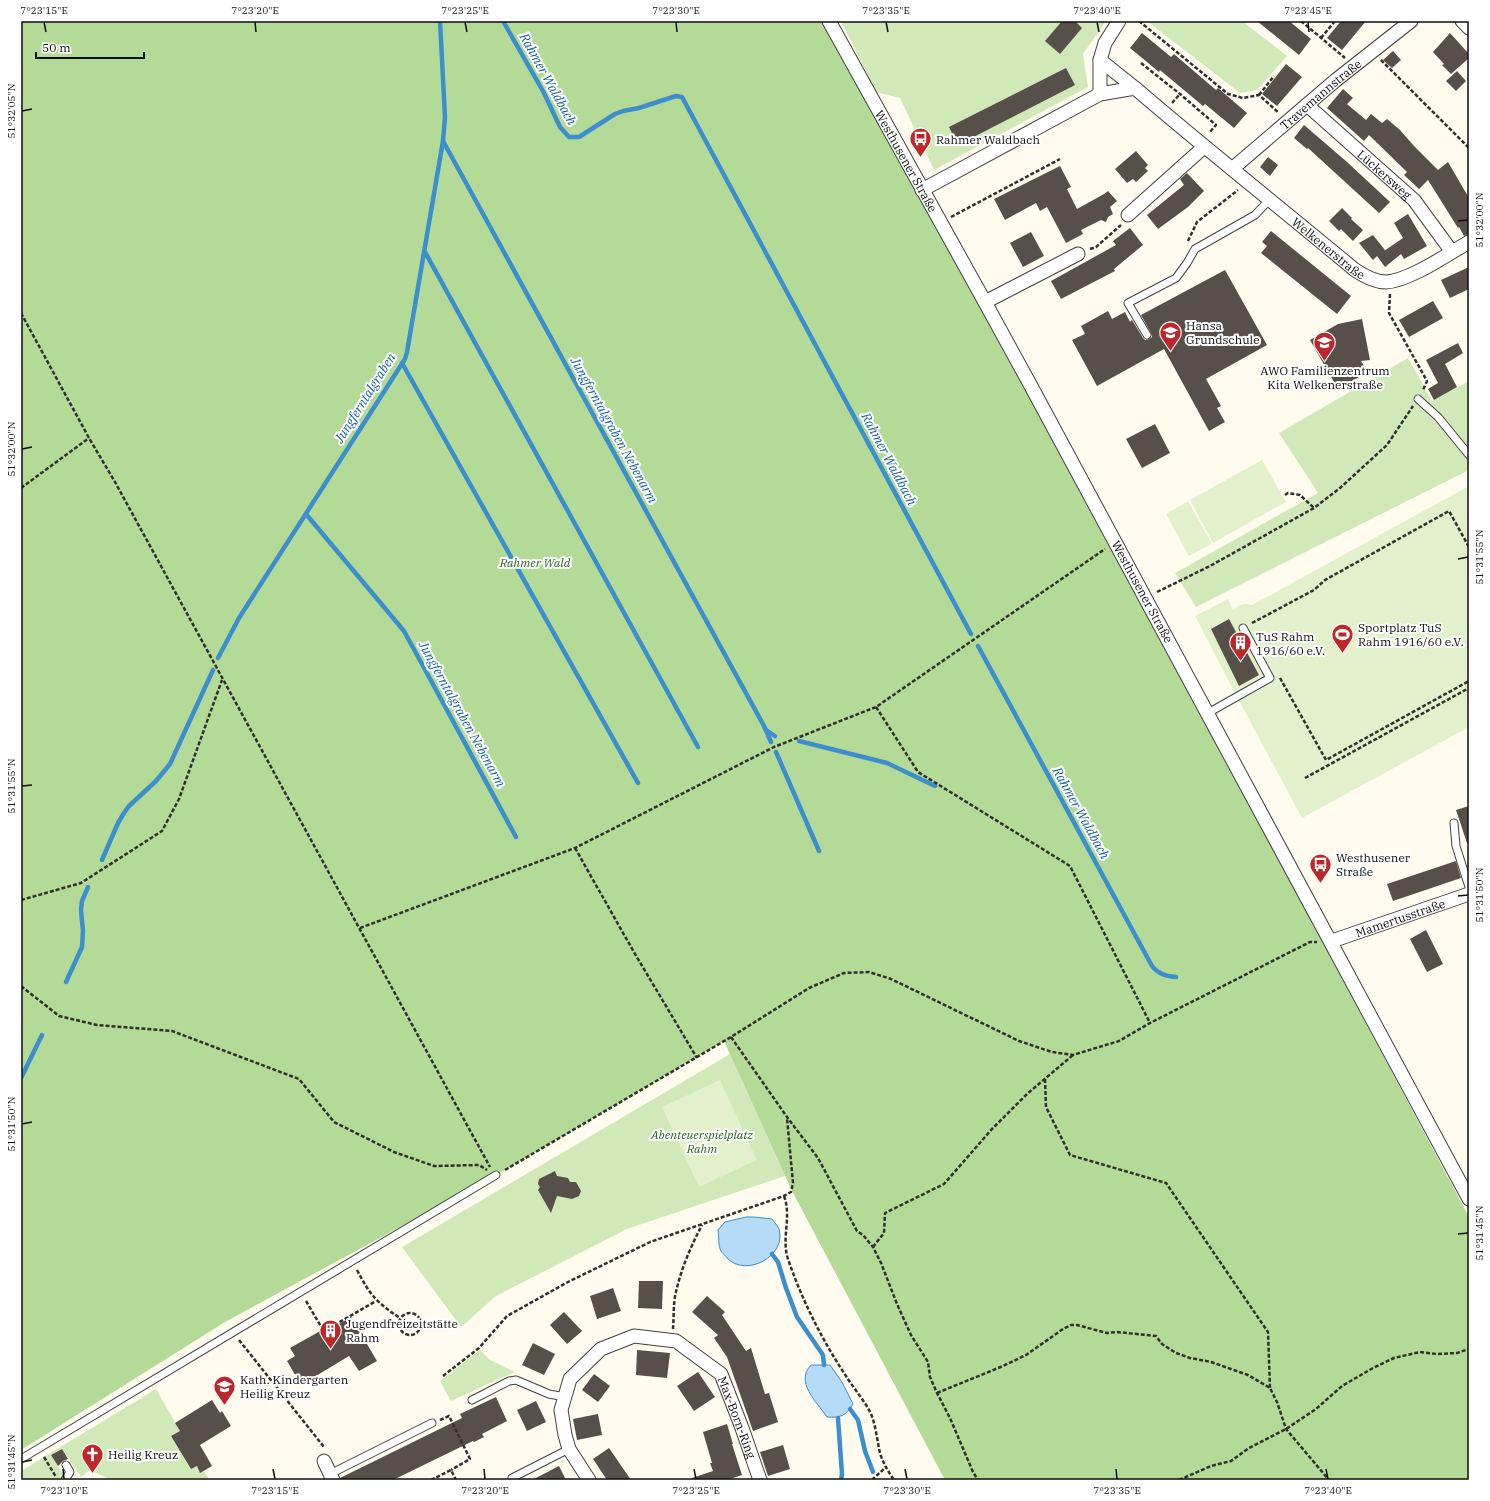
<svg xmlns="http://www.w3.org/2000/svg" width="1490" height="1501" font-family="'IBM Plex Serif',serif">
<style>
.green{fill:#d1e9b9}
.forest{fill:#b4da98}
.pitch{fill:#e2f0cb}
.water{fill:#b5dbf6;stroke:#3c8ecc}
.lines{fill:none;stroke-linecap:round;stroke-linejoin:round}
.stream{stroke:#3c8ecc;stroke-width:4.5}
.building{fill:#57504a}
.lane-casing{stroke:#414141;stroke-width:9}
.street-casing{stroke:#414141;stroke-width:15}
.path{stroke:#303030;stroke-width:2.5;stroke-dasharray:4 2;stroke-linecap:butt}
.lane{stroke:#fff;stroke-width:7}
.street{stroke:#fff;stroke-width:13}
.ticks{fill:none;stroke:#0e0e0e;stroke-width:1.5}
.labels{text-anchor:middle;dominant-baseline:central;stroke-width:4;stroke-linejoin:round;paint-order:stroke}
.street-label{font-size:12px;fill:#0e0e0e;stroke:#fff}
.poi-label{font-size:12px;fill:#0e0e0e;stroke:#fff;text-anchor:start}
.park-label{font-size:12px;font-style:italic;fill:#2b661f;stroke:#fff}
.water-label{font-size:13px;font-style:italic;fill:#18609f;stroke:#fff}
.neatline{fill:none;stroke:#0e0e0e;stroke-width:1.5}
.ticks-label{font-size:10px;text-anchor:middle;fill:#0e0e0e}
</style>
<rect width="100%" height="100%" fill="#fffcef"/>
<g class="green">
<path d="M841,21H1106L1083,54L1088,87L934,170L900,98L876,92Z"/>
<path d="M1147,21H1242L1287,56L1257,90L1240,93Z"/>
<path d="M1408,358L1432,401L1469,381V470L1196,607L1175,573L1318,493L1279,433Z"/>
<path d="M730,1054L785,1176L627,1229L496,1296L461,1327L402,1247Z"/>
<path d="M480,1350L490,1360L515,1372L451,1401L440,1381Z"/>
<path d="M156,1389L180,1431L171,1436L191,1469L197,1466L200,1472L204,1471L209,1480H111L90,1470L81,1477L62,1449L51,1455L64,1476L61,1479H55L54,1480H21V1471Z"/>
</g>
<path class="forest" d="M21,21H824L1111,545L1469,1217V1480H945L791,1189L724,1041L496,1175L225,1322L21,1450Z"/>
<g class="pitch">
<path d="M1262,460L1286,502L1213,543L1190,500Z"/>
<path d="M1469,486V727L1302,818L1237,697L1195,616L1228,599L1233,611C1238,604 1244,603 1252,605Z"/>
<path d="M1188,501L1212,544L1189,556L1166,514Z"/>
<path d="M720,1080L757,1160L699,1187L662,1107Z"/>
</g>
<g class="water">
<path d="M746,1217H754L772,1219C774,1222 778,1226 779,1229C787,1256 746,1278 727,1258C726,1256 722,1253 721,1251C718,1246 719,1236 718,1230L725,1222Z"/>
<path d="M811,1365H830L842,1382L853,1404C846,1416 840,1418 827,1417C816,1401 795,1382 811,1365Z"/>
</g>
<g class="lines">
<g class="stream">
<path d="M503,21L544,93L560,127L569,137H579L615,114L623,111L639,108L676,96L682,97L971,634"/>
<path d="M443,141L764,726L771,742"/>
<path d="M425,252L698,747"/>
<path d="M402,363L638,783"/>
<path d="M306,514L404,631L516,837"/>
<path d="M978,646L1152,966C1158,974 1166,976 1176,977"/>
<path d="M218,658L239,618L405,359L407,352L443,141L445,117L440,21"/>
<path d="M766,730L775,736"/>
<path d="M799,741L887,763L935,786"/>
<path d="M776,752L819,851"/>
<path d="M102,860L118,823L124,813L129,806L156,781L170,764L213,670"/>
<path d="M66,982L82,947L83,931L81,910L82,901L88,887"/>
<path d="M21,1078L42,1035"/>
<path d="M772,1254L778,1262L786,1288L797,1317L823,1355L824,1365"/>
<path d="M850,1409L858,1420L865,1451L873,1472"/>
<path d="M838,1418L842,1474L841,1480"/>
</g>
</g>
<g class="building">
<path d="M1062,21H1075L1082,28L1060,54L1045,41Z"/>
<path d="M1257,21H1289L1311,39L1299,55Z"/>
<path d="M1341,21H1366L1342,50L1327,38Z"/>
<path d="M1142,33L1171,57L1174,54L1216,90L1218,88L1247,113L1234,128L1205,104L1203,106L1160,70L1159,72L1130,48Z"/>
<path d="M1450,33L1469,54V58L1451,74L1442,65L1444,64L1433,52Z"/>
<path d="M1393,51L1401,60L1392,68L1383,60Z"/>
<path d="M1286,64L1302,77L1277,106L1262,94Z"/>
<path d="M1066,68L1075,85L958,145L949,127Z"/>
<path d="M1457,71L1466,81L1456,91L1446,81Z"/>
<path d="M1343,89L1353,98L1347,104L1366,120L1371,114L1382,123L1387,119L1400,130L1414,146L1438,170L1448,162L1469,198V234L1464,236L1459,227L1458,228L1428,180L1419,189L1404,175L1407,172L1369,135L1364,141L1327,108Z"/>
<path d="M1304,125L1347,162L1390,202L1379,213L1308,148L1307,149L1294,138Z"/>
<path d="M1136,151L1148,165L1145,168L1148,171L1136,182L1133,179L1127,183L1115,169Z"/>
<path d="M1268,157L1278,165L1270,176L1260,167Z"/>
<path d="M1060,166L1071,187L1067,189L1077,209L1104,194L1108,191L1117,201L1110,207L1113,214L1108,217L1106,222L1101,220L1081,230L1083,234L1066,243L1047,207L1040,211L1036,203L1005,220L994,199Z"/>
<path d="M1187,173L1204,191L1188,207L1158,229L1147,215L1184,185L1180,179Z"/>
<path d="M1342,208L1352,218L1351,219L1363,230L1353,241L1341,229L1339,231L1329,221Z"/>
<path d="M1408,214L1427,246L1404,259L1401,254L1385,267L1377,256L1373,260L1359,243L1373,235L1385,250L1384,251L1403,238L1394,223Z"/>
<path d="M1130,228L1143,245L1114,269L1115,271L1061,299L1051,281L1116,245L1113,241Z"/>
<path d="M1271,231L1351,296L1337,314L1261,253L1267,246L1262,242Z"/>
<path d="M1031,232L1044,256L1023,267L1010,243Z"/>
<path d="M1469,267V289L1450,298L1441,280Z"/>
<path d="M1225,270L1267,345L1206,379L1221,406L1217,408L1225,422L1209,431L1164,349L1097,386L1072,340L1085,334L1081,326L1108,311L1112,319L1125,312L1130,322L1132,320L1143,338L1145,340L1149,339L1152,337L1151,333L1141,315Z"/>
<path d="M1433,301L1443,318L1409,337L1399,320Z"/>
<path d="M1362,319L1370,360L1361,361L1368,372L1338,389L1310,340L1338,324Z"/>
<path d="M1458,343L1463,353L1445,364L1457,387L1434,400L1428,389L1438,383L1426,360Z"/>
<path d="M1155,424L1170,453L1142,468L1126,439Z"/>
<path d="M1229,619L1259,675L1239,686L1211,629Z"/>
<path d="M1469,806V843H1467L1456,810Z"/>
<path d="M1456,861L1461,878L1393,901L1387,884Z"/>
<path d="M1426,930L1443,964L1427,972L1410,939Z"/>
<path d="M555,1171L557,1176L568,1178L570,1182H576L581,1191L579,1196L572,1199L557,1196L551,1213L538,1190L540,1187L538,1184L539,1179Z"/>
<path d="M639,1281H663L662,1309L638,1308Z"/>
<path d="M613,1288L621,1311L597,1319L590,1296Z"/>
<path d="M707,1296L725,1312L722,1315L746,1351L751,1348L765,1394L769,1393L778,1422L753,1431L727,1357L714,1338L718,1335L692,1312Z"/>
<path d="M564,1312L582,1331L567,1344L550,1325Z"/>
<path d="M351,1317L377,1361L359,1371L349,1356L301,1385L287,1361L295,1356L290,1348L322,1330L324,1333Z"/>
<path d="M533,1343L555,1354L544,1375L522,1365Z"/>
<path d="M637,1350L670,1353L667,1378L636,1375Z"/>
<path d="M698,1372L715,1397L694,1411L677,1386Z"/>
<path d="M594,1374L610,1386L598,1402L582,1390Z"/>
<path d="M496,1397L507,1421L482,1434L484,1437L474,1442L473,1441L393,1480H341L340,1478L462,1418L460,1414Z"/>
<path d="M212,1400L220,1413L222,1411L231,1426L200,1445L212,1466L200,1473L197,1466L191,1469L171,1436L180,1431L175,1423Z"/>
<path d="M536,1401L546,1422L527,1431L517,1410Z"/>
<path d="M598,1414L602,1435L577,1440L573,1419Z"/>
<path d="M727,1424L733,1444H732L742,1475L727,1480H692V1478L713,1471L710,1463H712L703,1432Z"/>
<path d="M783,1445L790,1469L768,1476L760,1452Z"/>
<path d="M609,1448L631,1480H607L593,1459Z"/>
<path d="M62,1449L68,1459L63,1461L58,1466L51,1455Z"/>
<path d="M559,1466L566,1480H532Z"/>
</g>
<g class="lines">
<defs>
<g id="lane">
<path d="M1147,335L1128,303L1176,278L1187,263L1195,249L1255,215L1269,200"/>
<path d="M1418,399L1438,417L1469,455"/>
<path d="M1208,713L1270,678L1243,628"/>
<path d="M1454,823L1456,846L1469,887"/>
<path d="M472,1400L509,1381L516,1380L549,1394L565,1397"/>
<path d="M21,1459L496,1175"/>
<path d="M330,1474L432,1423"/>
<path d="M512,1478L569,1449"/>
<path d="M65,1480L70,1472L66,1465"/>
</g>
<g id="street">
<path id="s1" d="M829,21C881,115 934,209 986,304C1149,601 1310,899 1469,1199"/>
<path d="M1462,21L1469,28"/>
<path d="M1100,60L1135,88"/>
<path d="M1100,94V60L1105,43L1119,21"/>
<path id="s2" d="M1307,105L1414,200L1452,252"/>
<path id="s3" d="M1232,169L1336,80L1411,21"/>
<path id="s4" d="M922,190L1100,94L1135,88C1207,150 1282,209 1355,270C1364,276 1375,282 1386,282C1409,281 1448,254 1469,242"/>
<path d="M1128,215L1204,147"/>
<path d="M985,302L1078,254"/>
<path id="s5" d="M1332,941L1469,894"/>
<path d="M324,1461L333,1480"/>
<path id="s6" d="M589,1480L569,1449L565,1435L561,1410L570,1379L601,1349L634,1336L676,1341L721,1374L742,1428L760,1480"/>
</g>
</defs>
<use href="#lane" class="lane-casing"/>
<use href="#street" class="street-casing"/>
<g class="path">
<path d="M1139,21L1228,94L1243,98L1259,95L1279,113"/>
<path d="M1301,21L1345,58"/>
<path d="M1321,38L1335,21"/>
<path d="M1381,60L1469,148"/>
<path d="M1141,63L1180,94L1216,125L1209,133"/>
<path d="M1259,95L1274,76"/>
<path d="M1172,103L1180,94"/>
<path d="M951,217L1060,159"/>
<path d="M1188,241L1197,222L1238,190"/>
<path d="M1090,249L1096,247L1121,225"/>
<path d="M1390,294L1389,313L1427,381L1423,390"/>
<path d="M21,313L89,438L115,482L490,1167"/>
<path d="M21,488L89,438"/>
<path d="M1285,495L1288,493L1300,495L1314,508"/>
<path d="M1157,592L1210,566L1314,508L1340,488L1387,445L1413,406"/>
<path d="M1252,623L1314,590L1325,580L1449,511L1469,547"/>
<path d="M1280,678L1326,760L1469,681"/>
<path d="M876,707L918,772L1070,866L1150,1023"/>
<path d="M1305,778L1469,688"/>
<path d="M575,848L635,954L697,1058"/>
<path d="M21,900L81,883L162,831L179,799L222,680"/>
<path d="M360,928L575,848L774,747L876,707L1105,549"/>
<path d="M21,986L59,1016L97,1025L172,1031L299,1079L334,1122L394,1152L434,1166L479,1165L487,1170"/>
<path d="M731,1037L787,1117L818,1158L857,1231L863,1235L873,1247L881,1263L897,1304L911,1335L928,1362L930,1377L937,1393L950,1418L973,1472L978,1480"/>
<path d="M1045,1079L1046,1107L1070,1155L1166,1183L1268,1332L1270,1388"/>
<path d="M505,1170L731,1037L809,988L844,973L869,972L891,979L1019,1041L1052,1052L1073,1055L1119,1041L1150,1023L1310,942H1317"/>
<path d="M784,1196C792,1217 781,1238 788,1259C802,1300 822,1340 846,1376C854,1389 865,1401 871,1414C876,1426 877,1440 880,1453C883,1463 888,1471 894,1480"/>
<path d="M873,1247L884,1233L885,1213L944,1184L992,1129L1027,1094L1073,1055"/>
<path d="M357,1270C370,1295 376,1302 400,1318"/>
<path d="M306,1301L323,1330L331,1324L333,1326L376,1301"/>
<circle cx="410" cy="1324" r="11"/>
<path d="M673,1329C674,1317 673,1303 676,1292C681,1269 691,1246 702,1225"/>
<path d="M239,1340L324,1447"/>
<path d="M443,1376L479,1348L507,1316L568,1282L650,1242L784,1196L791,1192L793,1183L787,1118"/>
<path d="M937,1393L1003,1366L1026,1355L1063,1329L1071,1325H1077L1107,1333L1117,1332L1156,1336L1162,1344L1176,1353L1190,1358L1211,1362L1248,1375L1270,1388L1277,1402L1286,1429L1329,1480"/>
<path d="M440,1420L449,1416L470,1459L451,1470"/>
<path d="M44,1457L56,1477"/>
<path d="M431,1480L451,1470L456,1480"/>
<path d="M872,1480L886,1467"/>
<path d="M1179,1480L1211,1466L1231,1461L1249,1448L1286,1429L1316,1409L1342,1386L1373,1368L1394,1358L1420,1352L1437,1354L1457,1353L1469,1349"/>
</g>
<use href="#lane" class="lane"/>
<use href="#street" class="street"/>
</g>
<path class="ticks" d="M44,22L46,32M255,22L256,32M465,22L467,32M676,22L677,32M886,22L888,32M1097,22L1099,32M1308,22L1309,32M22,111L32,109M1458,221L1468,220M22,449L32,447M1458,559L1468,557M22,786L32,785M1458,896L1468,895M22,1124L32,1122M1458,1234L1468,1233M22,1462L32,1460M63,1469L64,1479M273,1469L275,1479M484,1469L485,1479M694,1469L696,1479M905,1469L907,1479M1116,1469L1117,1479M1326,1469L1328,1479"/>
<defs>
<symbol id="bus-pin" viewBox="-11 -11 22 30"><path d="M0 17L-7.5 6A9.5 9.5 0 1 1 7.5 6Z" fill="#bd2729" stroke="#fff"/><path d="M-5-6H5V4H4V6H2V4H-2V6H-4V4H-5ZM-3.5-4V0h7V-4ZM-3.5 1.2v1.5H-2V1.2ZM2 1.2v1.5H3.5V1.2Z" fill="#fff"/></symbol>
<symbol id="school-pin" viewBox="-11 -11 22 30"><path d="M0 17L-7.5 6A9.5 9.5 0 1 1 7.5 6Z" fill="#bd2729" stroke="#fff"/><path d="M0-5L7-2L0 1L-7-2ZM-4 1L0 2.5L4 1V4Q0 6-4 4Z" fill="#fff"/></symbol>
<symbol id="stadium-pin" viewBox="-11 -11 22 30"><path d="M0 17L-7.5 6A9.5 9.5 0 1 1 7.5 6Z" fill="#bd2729" stroke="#fff"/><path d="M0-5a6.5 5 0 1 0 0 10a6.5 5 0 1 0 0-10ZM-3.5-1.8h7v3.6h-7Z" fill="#fff"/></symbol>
<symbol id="building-pin" viewBox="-11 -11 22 30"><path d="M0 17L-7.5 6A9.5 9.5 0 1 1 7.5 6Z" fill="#bd2729" stroke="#fff"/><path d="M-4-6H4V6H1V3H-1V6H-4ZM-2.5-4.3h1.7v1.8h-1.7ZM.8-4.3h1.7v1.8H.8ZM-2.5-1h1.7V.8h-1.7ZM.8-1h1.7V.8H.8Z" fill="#fff"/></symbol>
<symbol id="church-pin" viewBox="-11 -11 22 30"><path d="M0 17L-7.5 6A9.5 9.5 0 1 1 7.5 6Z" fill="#bd2729" stroke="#fff"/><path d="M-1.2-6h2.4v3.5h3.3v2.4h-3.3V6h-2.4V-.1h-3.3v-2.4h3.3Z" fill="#fff"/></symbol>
</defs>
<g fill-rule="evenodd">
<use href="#bus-pin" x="908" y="126" width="25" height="34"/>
<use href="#school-pin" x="1158" y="320" width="25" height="34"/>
<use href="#school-pin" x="1312" y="330" width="25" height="34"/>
<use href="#stadium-pin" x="1330" y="622" width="25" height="34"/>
<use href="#building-pin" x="1228" y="630" width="25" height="34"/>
<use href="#bus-pin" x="1308" y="852" width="25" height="34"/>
<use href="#building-pin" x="318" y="1318" width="25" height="34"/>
<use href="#school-pin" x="212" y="1374" width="25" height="34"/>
<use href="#church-pin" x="80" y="1442" width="25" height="34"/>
</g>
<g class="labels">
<g class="street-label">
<text stroke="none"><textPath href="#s3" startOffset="116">Travemannstraße</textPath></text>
<text stroke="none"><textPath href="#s1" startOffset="160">Westhusener Straße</textPath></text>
<text stroke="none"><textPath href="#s2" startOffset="104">Lückersweg</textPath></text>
<text stroke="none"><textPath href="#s4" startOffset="489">Welkenerstraße</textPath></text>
<text stroke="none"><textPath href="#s1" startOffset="651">Westhusener Straße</textPath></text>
<text stroke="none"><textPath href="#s5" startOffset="72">Mamertusstraße</textPath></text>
<text stroke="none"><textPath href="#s6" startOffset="332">Max-Born-Ring</textPath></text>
</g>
<g class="poi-label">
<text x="936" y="139">Rahmer Waldbach</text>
<text x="1186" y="325">Hansa<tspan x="1186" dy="14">Grundschule</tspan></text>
<text x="1325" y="370" text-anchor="middle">AWO Familienzentrum<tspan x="1325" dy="14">Kita Welkenerstraße</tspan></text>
<text x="1358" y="627">Sportplatz TuS<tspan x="1358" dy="14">Rahm 1916/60 e.V.</tspan></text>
<text x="1256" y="636">TuS Rahm<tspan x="1256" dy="14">1916/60 e.V.</tspan></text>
<text x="1336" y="857">Westhusener<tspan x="1336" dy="14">Straße</tspan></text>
<text x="346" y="1323">Jugendfreizeitstätte<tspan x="346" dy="14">Rahm</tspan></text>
<text x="240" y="1379">Kath. Kindergarten<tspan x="240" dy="14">Heilig Kreuz</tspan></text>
<text x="108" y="1454">Heilig Kreuz</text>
</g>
<g class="park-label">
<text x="535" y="562">Rahmer Wald</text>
<text x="702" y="1134">Abenteuerspielplatz<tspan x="702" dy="14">Rahm</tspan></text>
</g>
<g class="water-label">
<text transform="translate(548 79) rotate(61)">Rahmer Waldbach</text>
<text transform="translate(365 398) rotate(-58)">Jungferntalgraben</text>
<text transform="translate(614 430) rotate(61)">Jungferntalgraben Nebenarm</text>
<text transform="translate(889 459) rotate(62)">Rahmer Waldbach</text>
<text transform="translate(462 714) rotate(61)">Jungferntalgraben Nebenarm</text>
<text transform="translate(1081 813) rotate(61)">Rahmer Waldbach</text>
</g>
</g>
<rect width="1490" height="1501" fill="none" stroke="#ffffff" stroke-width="44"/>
<path d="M36 52v6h108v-6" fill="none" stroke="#0e0e0e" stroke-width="2"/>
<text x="42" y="52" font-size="12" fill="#0e0e0e" stroke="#ffffff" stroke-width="3" paint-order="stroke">50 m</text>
<rect x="22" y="22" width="1446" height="1457" class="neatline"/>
<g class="ticks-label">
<text x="44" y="14">7°23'15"E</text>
<text x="255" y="14">7°23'20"E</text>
<text x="465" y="14">7°23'25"E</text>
<text x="676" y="14">7°23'30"E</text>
<text x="886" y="14">7°23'35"E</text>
<text x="1097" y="14">7°23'40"E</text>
<text x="1308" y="14">7°23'45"E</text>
<text transform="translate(11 111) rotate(-90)" y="4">51°32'05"N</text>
<text transform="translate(1479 220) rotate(-90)" y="4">51°32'00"N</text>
<text transform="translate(11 449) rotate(-90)" y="4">51°32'00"N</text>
<text transform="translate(1479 557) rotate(-90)" y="4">51°31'55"N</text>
<text transform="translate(11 786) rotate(-90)" y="4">51°31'55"N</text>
<text transform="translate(1479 895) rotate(-90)" y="4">51°31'50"N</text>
<text transform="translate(11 1124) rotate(-90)" y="4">51°31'50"N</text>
<text transform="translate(1479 1233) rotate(-90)" y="4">51°31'45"N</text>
<text transform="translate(11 1462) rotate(-90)" y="4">51°31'45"N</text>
<text x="64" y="1494">7°23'10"E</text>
<text x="275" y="1494">7°23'15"E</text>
<text x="485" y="1494">7°23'20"E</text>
<text x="696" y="1494">7°23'25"E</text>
<text x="907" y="1494">7°23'30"E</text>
<text x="1117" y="1494">7°23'35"E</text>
<text x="1328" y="1494">7°23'40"E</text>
</g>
</svg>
